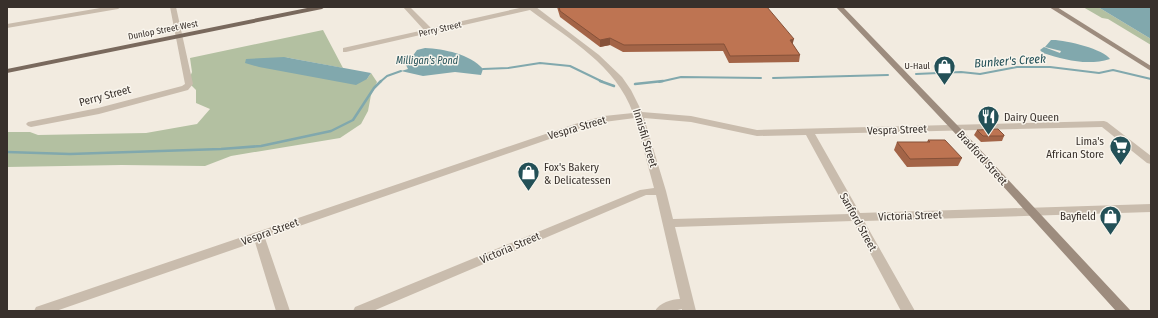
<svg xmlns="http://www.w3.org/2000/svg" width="1158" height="318" font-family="'Fira Sans Condensed',sans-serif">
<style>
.green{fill:#b3c0a1}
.water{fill:#81a8ad}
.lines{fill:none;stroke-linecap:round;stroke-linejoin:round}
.stream-far1{stroke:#81a8ad;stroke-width:2}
.stream{stroke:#81a8ad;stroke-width:2.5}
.street{fill:#c9bcad;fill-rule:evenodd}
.secondary{fill:#9d8c7e;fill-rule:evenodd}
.primary{fill:#79695d;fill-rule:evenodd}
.wall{fill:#a36447}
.shaded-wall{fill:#855139}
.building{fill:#be7452;stroke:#855139}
.labels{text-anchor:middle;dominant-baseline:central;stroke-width:3;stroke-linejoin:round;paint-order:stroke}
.far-street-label{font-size:9px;fill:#38302b;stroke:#f9f5ed}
.far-poi-label{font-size:9px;fill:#38302b;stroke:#f9f5ed;text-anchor:end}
.far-water-label{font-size:10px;font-style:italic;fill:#235057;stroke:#f9f5ed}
.street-label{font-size:11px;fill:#38302b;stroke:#f9f5ed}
.poi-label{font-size:11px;fill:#38302b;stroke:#f9f5ed;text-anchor:start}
.water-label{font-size:12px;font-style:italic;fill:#235057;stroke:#f9f5ed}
</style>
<rect width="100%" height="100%" fill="#f2ebe0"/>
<g class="green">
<path d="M1083,7H1098L1151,39V45L1108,19L1102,18Z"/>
<path d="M323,30L343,68L284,57L367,79L371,73L377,82L371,95L368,111L361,124L340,138L231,156L205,166L122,165L7,167V132H30L38,135L146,133L197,124L210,109L196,103V90L188,82L192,72L190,58Z"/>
</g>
<g class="water">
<path d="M1098,7H1151V39Z"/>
<path d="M1051,40C1063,39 1104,49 1110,59C1087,66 1065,60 1043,53L1040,50L1044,47L1060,53L1061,51L1045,47Z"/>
<path d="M425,48C444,49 470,54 483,69L481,75L455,72L423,76L401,71L408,69L406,65L417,50Z"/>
<path d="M284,57L371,73L367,79L356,85L259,67L245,63L246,59Z"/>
</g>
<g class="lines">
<g class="stream-far1">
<path d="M483,69L508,68L540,63L570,66L603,82"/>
<path d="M916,74L961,72L980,74L1017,67H1050L1099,73L1113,70L1151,79"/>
<path d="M773,78L888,75"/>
<path d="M380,82L387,76L401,71"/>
<path d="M659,82L681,77L761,78"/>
</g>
<g class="stream">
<path d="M600,81L614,86"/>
<path d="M635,84L663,81"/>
<path d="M7,152L70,154L221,149L261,146L331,131L353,120L374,88L381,81"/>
</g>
<g class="street">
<path d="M106,7H121L118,9L7,28V24Z"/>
<path d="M170,7H176L193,84L188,90L99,114L31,127L28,126L26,124L28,122L98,108L182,86L185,84Z"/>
<path d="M403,7H410L431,28L524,7H536L599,55L622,77L631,90L642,112L691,116L757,130L1104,121L1107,122L1151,156V164L1147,163L1102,127L815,134L860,213L1151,204V212L864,221L915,311H901L853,221L675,227L696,311H682V309L673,311H655C659,303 672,299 680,299L656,195H646L373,311H353L355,307L640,190L654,188L635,118L604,122L581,128L265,238L290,311H276L255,242L56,311H34L36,307L575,124L604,116L633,113C616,65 569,39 530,10L346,52H343V48L424,30ZM644,118L691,122L757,136L806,135L849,214L673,219L666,191Z"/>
</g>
<g class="secondary">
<path d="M836,7H843L958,126L1131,311H1116L952,130Z"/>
<path d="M1049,7H1057L1151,66V71Z"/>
</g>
<path class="primary" d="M312,7H325L322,9L7,73V69Z"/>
</g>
<g class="wall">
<path d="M557,7H767L800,55L799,62L729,63L723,51L623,52L610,45L600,47L560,17Z"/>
<path d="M977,130L1004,136L1002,141L981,142L974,135Z"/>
<path d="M928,140L962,158L958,166L907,167L894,150L897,142H927Z"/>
</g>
<g class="shaded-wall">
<path d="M610,38V45L600,47V40Z"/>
<path d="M794,39L792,46L790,40Z"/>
</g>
<g class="building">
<path d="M559,7H767L794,39L790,40L800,55L730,56L724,44L624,45L610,38L600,40L560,11Z"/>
<path d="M998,129L1004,135V136H983L977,130Z"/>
<path d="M928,140H945L962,158L910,159L897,142H930Z"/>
</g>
<defs>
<symbol id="shop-pin" viewBox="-11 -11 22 30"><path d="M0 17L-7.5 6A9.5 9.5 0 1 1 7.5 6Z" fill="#235057" stroke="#f9f5ed"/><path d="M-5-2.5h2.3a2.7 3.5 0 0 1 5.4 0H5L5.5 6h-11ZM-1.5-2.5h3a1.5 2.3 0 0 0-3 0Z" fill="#fff"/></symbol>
<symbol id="restaurant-pin" viewBox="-11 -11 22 30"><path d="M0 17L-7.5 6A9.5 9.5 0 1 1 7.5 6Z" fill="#235057" stroke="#f9f5ed"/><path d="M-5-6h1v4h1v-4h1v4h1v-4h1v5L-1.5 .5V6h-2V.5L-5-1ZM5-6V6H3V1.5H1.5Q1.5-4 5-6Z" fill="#fff"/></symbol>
<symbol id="supermarket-pin" viewBox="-11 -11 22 30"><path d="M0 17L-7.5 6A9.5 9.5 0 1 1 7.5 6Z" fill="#235057" stroke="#f9f5ed"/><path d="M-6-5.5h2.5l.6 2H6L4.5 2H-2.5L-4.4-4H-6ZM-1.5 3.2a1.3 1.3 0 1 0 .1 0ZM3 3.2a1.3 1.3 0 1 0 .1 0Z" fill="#fff"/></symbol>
</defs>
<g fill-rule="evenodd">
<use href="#shop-pin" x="932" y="54" width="25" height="34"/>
<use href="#restaurant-pin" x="976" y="104" width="25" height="34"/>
<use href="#supermarket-pin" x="1108" y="134" width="25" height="34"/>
<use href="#shop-pin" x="516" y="160" width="25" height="34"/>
<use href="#shop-pin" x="1098" y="204" width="25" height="34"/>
</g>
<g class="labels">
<g class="far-street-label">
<text transform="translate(440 29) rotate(-13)">Perry Street</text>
<text transform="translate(163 30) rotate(-11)">Dunlop Street West</text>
</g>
<g class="far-poi-label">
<text x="930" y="66">U-Haul</text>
</g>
<g class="far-water-label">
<text x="427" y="61">Milligan's Pond</text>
</g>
<g class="street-label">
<text transform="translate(105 96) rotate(-15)">Perry Street</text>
<text transform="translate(577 128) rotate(-16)">Vespra Street</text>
<text transform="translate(897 130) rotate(-2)">Vespra Street</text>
<text transform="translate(645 138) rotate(73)">Innisfil Street</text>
<text transform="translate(982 158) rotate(48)">Bradford Street</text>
<text transform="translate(910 216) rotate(-2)">Victoria Street</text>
<text transform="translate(858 222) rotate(61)">Sanford Street</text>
<text transform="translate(270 232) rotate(-20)">Vespra Street</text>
<text transform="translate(510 248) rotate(-23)">Victoria Street</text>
</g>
<g class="poi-label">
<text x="1004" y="117">Dairy Queen</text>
<text x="1104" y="141" text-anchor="end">Lima's<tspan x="1104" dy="13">African Store</tspan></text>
<text x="544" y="167">Fox's Bakery<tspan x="544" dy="13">&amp; Delicatessen</tspan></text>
<text x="1096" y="216" text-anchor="end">Bayfield</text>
</g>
<g class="water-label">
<text transform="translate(1010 61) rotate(-4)">Bunker's Creek</text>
</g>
</g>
<rect width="1158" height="318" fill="none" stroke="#38302b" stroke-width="16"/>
</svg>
